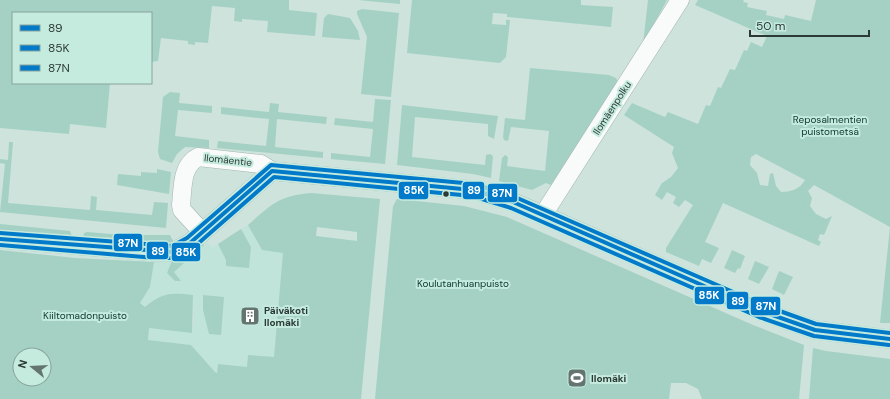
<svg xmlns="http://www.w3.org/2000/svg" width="890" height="399" font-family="'DM Sans',sans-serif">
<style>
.built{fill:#c0e4d9}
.green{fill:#a5d1c4;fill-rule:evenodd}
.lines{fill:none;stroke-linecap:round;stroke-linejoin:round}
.minor-casing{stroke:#a5b6b1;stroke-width:19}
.minor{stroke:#f8fbfa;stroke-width:18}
.bus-1-casing{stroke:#c5ebdf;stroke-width:7}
.bus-2-casing{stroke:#c5ebdf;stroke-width:7}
.bus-3-casing{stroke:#c5ebdf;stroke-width:7}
.bus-1{stroke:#007ac9;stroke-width:4}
.bus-2{stroke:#007ac9;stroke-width:4}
.bus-3{stroke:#007ac9;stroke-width:4}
.bus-dot{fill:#2c3a36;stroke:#c5ebdf;stroke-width:1.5}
.labels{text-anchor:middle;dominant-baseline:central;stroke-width:4;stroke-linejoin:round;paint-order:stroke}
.street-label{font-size:10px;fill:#2c3a36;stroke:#c5ebdf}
.park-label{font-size:10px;fill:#0c382e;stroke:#c5ebdf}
.poi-label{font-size:10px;font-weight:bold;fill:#2c3a36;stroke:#c5ebdf;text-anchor:start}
.line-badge{stroke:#c5ebdf;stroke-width:1.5}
.badge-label{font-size:11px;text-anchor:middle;font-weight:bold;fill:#fff}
</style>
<rect width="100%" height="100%" fill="#cde3dc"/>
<path class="built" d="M248,225L262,250L316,231V236L357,241L343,386L215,372L191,345L148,340L149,328L192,332L194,321L193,295L155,299L145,307L140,303L150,287L154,262L172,261L200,241L204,245L207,242L212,248Z"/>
<g class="green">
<path d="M0,0H289V10L317,13L315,36L267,32L268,21L242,19V22L234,21L235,8L212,6L208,43L195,42V45L188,44V41L161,38L158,61L151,62V13H13V83H110L106,128L70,124L69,134L0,128Z"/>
<path d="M358,0H400V4Z"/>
<path d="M412,0H581V5L613,7L611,27L507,17V14L493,13L492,24L506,25V20H510L506,57L500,63L407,53Z"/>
<path d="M648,0H667L643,44Z"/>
<path d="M698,0H744L743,2L748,3L747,7L767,11L766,15L784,19L785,15L811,21L816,0H890V323H880L890,227L814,185L808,191L812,198L810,206L816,214L826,219L832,216L824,235L820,234L818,240L821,242L819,246L723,203L705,242L719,248L711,263L702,259L699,266L666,252V248L693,205L685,200L679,207L673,203L676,197L667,192L662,200L655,195L662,183L671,177L678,168L672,153L674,147L624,115L632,103L665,117L668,112L698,124L706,105L710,106L718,87L721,88L730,69L735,70L744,50L747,51L751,42L762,47L767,36L695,5ZM756,154L805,180C800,189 791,192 781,192L776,186L773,173L770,174L768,186L760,185L757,173L750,165L751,157Z"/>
<path d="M362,9L399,13L391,97L361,94L367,37L357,14V11Z"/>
<path d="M328,14L350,18L358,31L360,40L322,37L324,18Z"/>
<path d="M530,68L609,75L616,78L618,82L551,185L546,183L532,190L499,181L502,158L505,155L508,157L507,166L545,171L549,131L511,127L508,141L504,140L503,137L505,118L525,120Z"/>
<path d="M170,92L180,93L179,103L212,106V113L178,110L175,136L209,140V148L185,147L177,154L172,163L160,159L158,152L163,97Z"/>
<path d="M375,99L391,100L385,164L331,159V153L370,157L373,129L334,125L335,118L373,122Z"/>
<path d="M270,103L279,104L278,112L327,117L326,124L277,119L275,147L323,152V158L217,148L218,141L266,146L269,119L221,114V107L269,112Z"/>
<path d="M402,105L498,116L494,139L488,136V124L415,117L412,157L485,165L486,155L490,154L493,156L491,178L473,174L397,165Z"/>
<path d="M9,142H13L8,203L90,210L91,196L97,197L96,210L152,215L154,202L168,203L166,228L0,212L5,164L0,163V159L8,160Z"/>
<path d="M157,169L171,172L169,194L117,185L118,174L141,176V172L157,173Z"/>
<path d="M311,193L380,199L361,399H0V250L75,258L154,262L150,287L140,303L145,307C163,292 171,293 193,295L192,333L149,328L148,340L191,345L215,372L217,373L218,364L247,367L248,355L274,357L283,253L262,250L248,225C272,204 278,196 311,193ZM317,227L357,232V241L316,236ZM20,355H44V379H20Z"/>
<path d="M397,199L464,206L507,217L753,325L804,345L799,399H702L698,389L686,383H671L669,399H375L393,206Z"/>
<path d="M0,224L70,231L72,236L0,232Z"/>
<path d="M241,229L251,247L249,268L226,266V260L218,244Z"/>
<path d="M87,232L123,235H170L174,243L173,244L83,238L84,233Z"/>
<path d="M200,241L204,245L174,272L181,281H175L167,273L172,261Z"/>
<path d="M732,250L745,256L740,269L738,268L735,273L724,268Z"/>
<path d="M755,261L769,267L759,284L748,279Z"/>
<path d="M779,271L793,277L784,295L772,289Z"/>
<path d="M203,295L224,297L221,335L209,334L203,310Z"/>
<path d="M813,348L826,351L890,359V399H809Z"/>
</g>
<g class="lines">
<defs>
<g id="minor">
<path d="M543,215L680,0"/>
<path d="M202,232L182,210L181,205C183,188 181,166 198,157L261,164L272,171L473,190L513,202L761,311L815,330L890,339"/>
<path d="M0,239L156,252H173L190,243L272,171"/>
</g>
</defs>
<use href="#minor" class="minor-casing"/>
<use href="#minor" class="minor"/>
<defs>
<path id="bus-1" d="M0,239L173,252L190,243L272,171L473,190L513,202L761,311L815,330L890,339"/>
<path id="bus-2" d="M0,245L156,258H175L193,248L274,177L472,196L511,208L759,317L814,336L889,345"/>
<path id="bus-3" d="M0,233L172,246L187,238L271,165L474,184L515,197L763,305L816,324L890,333"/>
</defs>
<use href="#bus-1" class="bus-1-casing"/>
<use href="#bus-2" class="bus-2-casing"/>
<use href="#bus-3" class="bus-3-casing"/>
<use href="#bus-1" class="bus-1"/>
<use href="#bus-2" class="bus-2"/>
<use href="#bus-3" class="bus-3"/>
</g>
<defs>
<symbol id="building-square" viewBox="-11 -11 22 22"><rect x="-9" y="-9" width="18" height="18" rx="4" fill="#647570" stroke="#c5ebdf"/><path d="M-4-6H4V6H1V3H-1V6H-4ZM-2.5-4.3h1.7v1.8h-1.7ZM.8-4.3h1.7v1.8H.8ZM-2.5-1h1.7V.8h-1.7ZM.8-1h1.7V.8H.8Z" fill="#fff"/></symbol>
<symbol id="stadium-square" viewBox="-11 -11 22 22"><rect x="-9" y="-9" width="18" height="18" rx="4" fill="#647570" stroke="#c5ebdf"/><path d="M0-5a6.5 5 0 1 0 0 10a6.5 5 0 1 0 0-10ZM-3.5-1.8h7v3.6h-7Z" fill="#fff"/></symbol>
</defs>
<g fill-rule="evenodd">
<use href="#building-square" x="239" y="305" width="22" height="22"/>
<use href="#stadium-square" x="566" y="367" width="22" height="22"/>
</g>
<circle class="bus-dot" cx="446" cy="194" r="3.5"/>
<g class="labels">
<g class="street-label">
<text transform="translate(612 108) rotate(-57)">Ilomäenpolku</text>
<text transform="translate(228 160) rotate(6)">Ilomäentie</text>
</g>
<g class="park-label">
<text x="830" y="119">Reposalmentien<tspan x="830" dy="12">puistometsä</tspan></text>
<text x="463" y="283">Koulutanhuanpuisto</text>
<text x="85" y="315">Kiiltomadonpuisto</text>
</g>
<g class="poi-label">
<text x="264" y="310">Päiväkoti<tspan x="264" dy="12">Ilomäki</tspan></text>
<text x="591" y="378">Ilomäki</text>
</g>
</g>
<g class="line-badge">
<rect x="462" y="181" width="23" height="19" rx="4" fill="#007ac9"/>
<rect x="398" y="181" width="31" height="19" rx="4" fill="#007ac9"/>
<rect x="487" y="183" width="31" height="20" rx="4" fill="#007ac9"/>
<rect x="113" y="233" width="30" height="19" rx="4" fill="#007ac9"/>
<rect x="146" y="241" width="23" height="19" rx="4" fill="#007ac9"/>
<rect x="171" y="242" width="30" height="20" rx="4" fill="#007ac9"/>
<rect x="694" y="286" width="31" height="19" rx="4" fill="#007ac9"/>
<rect x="726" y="291" width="23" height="19" rx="4" fill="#007ac9"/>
<rect x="750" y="296" width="31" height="20" rx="4" fill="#007ac9"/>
</g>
<g class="badge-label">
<text x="474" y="194">89</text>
<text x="414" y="194">85K</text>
<text x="502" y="197">87N</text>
<text x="128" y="247">87N</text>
<text x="158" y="255">89</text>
<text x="186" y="256">85K</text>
<text x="709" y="299">85K</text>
<text x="738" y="305">89</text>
<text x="766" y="310">87N</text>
</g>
<rect x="12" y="12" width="140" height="72" fill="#c5ebdf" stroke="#88a49b"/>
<rect x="20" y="25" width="20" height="6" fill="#007ac9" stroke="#88a49b"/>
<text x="48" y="32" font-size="12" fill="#2c3a36">89</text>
<rect x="20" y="45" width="20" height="6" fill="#007ac9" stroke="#88a49b"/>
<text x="48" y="52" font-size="12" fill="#2c3a36">85K</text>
<rect x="20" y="65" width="20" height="6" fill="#007ac9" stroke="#88a49b"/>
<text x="48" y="72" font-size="12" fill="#2c3a36">87N</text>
<g transform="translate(32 367) rotate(288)"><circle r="19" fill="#c5ebdf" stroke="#88a49b"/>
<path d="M0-3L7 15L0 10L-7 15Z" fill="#647570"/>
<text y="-6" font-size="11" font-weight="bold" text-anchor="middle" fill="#2c3a36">N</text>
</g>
<path d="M750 30v6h119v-6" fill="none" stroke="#2c3a36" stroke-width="2"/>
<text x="756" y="30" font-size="12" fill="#2c3a36" stroke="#c5ebdf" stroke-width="3" paint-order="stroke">50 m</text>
</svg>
